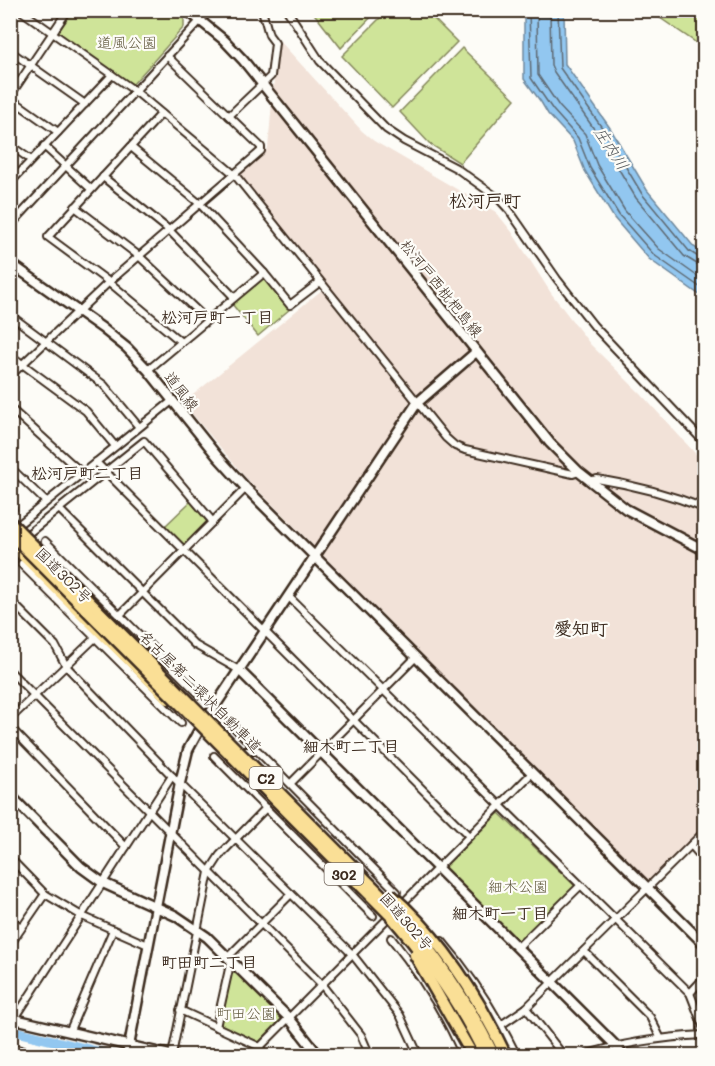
<svg xmlns="http://www.w3.org/2000/svg" width="715" height="1066" font-family="Mali,'Klee One',sans-serif">
<style>
.built{fill:#f2e2d8}
.green{fill:#cfe499;stroke:#85875c;stroke-width:1.5}
.water{fill:#92c7f0;stroke:#6f889c;stroke-width:1.5}
.lines{fill:none;stroke-linecap:round;stroke-linejoin:round}
.shore{stroke:#5e6972;stroke-width:1.5}
.river{stroke:#92c7f0;stroke-width:10}
.street-casing{stroke:#3b2a1e;stroke-width:10}
.secondary-casing{stroke:#3b2a1e;stroke-width:13}
.highway-casing{stroke:#3b2a1e;stroke-width:15}
.street{stroke:#fdfcf7;stroke-width:6}
.secondary{stroke:#fdfcf7;stroke-width:8}
.highway{stroke:#fadf96;stroke-width:10}
.highway-bridge-casing{stroke:#3b2a1e;stroke-width:15;stroke-linecap:butt}
.highway-bridge{stroke:#fadf96;stroke-width:10}
.labels{text-anchor:middle;dominant-baseline:central;stroke-width:4.5;stroke-linejoin:round;paint-order:stroke}
.shield{fill:#fdfcf7;stroke:#75695f;stroke-width:1.5}
.shield-label{font-size:14px;font-weight:bold;fill:#3b2a1e}
.park-label{font-size:15px;fill:#60583d;stroke:#fdfcf7}
.street-label{font-size:15px;fill:#3b2a1e;stroke:#fdfcf7}
.water-label{font-size:16px;font-style:italic;fill:#55595d;stroke:#fdfcf7}
.neighbourhood-label{font-size:16px;font-weight:bold;fill:#3b2a1e;stroke:#fdfcf7}
.quarter-label{font-size:18px;font-weight:bold;fill:#3b2a1e;stroke:#fdfcf7}
</style>
<rect width="100%" height="100%" fill="#fdfcf7"/>
<filter id="ink" filterUnits="userSpaceOnUse"><feTurbulence type="fractalNoise" baseFrequency=".0167" numOctaves="2"/><feDisplacementMap in="SourceGraphic" scale="12" xChannelSelector="R" yChannelSelector="G"/><feConvolveMatrix kernelMatrix="1 2 1 2 8 2 1 2 1" color-interpolation-filters="sRGB"/></filter>
<g filter="url(#ink)">
<path class="built" d="M278,39L362,131L374,141L496,212L512,232L551,293L590,344L641,394L704,463V857L690,841L650,880H647L246,478L183,403L328,285L240,176L268,148L272,102L278,97L273,90Z"/>
<g class="green">
<path d="M77,11H174L184,18V27L133,84L129,83L60,34L59,31L72,12L75,14Z"/>
<path d="M312,11H377L341,48Z"/>
<path d="M387,11H426L457,42L392,108L342,56Z"/>
<path d="M650,11H704V48Z"/>
<path d="M462,48L515,99L460,163L430,144L400,112Z"/>
<path d="M263,278H265L290,309L258,336L232,304Z"/>
<path d="M191,501L208,523L184,546L165,526Z"/>
<path d="M499,813L575,886L574,889L518,944L444,870V867Z"/>
<path d="M235,971L281,1017V1019L259,1042L221,1026L220,1024L231,972Z"/>
</g>
<path class="water" d="M521,11H564L565,64L610,128L647,190L694,247L704,253V298L649,259L614,218L585,171L573,141L548,114L541,102L524,79V15Z"/>
<g class="lines">
<g class="shore">
<path d="M529,10L531,78L553,110L578,138L590,168L619,215L654,255L704,290"/>
<path d="M537,10L538,75L559,106L585,134L597,165L625,211L659,249L704,281"/>
<path d="M550,10L551,65L554,72L599,136L636,198L684,256L697,264L704,266"/>
<path d="M558,10L560,68L605,132L642,194L689,251L700,258H704"/>
</g>
<g class="river">
<path d="M10,1030L115,1056"/>
<path d="M687,1056L704,1055"/>
</g>
<defs>
<g id="street">
<path d="M20,10L135,91L235,175L446,438L455,446L465,450L573,474L579,472"/>
<path d="M287,10L320,61L386,129L404,141L456,168L498,198L509,210L557,279L594,326L704,442"/>
<path d="M10,51L85,104"/>
<path d="M10,96L68,10"/>
<path d="M10,98L58,132"/>
<path d="M161,114L48,237L109,282L181,342"/>
<path d="M229,116L271,76L275,43L269,35L262,10"/>
<path d="M10,145L31,160"/>
<path d="M44,146L91,189"/>
<path d="M131,147L200,204L264,273L290,305L320,282"/>
<path d="M103,177L169,230L234,297"/>
<path d="M10,183L112,75"/>
<path d="M75,207L139,256L207,320"/>
<path d="M10,226L210,10"/>
<path d="M10,315L104,385L139,427"/>
<path d="M10,355L86,411L115,446"/>
<path d="M148,370L264,273"/>
<path d="M10,376L109,282L261,151V147L167,56"/>
<path d="M10,408L82,473"/>
<path d="M96,462L469,836"/>
<path d="M10,467L46,502"/>
<path d="M590,481L597,479C634,485 669,494 704,508"/>
<path d="M10,507L13,509"/>
<path d="M59,509L195,645L239,670"/>
<path d="M13,529L172,401"/>
<path d="M24,537L144,441L213,522"/>
<path d="M45,541L200,695"/>
<path d="M21,564L181,723"/>
<path d="M288,596L690,993L704,1029"/>
<path d="M10,600L55,645L66,666L172,776L352,954L400,1015L419,1056"/>
<path d="M120,615L246,488"/>
<path d="M10,671L322,985L361,1035L370,1056"/>
<path d="M10,719L95,638"/>
<path d="M229,722L397,892"/>
<path d="M10,727L126,847"/>
<path d="M237,751H258"/>
<path d="M214,756L373,916"/>
<path d="M291,783L416,657"/>
<path d="M691,845L704,860"/>
<path d="M10,858L45,894L82,916L148,945"/>
<path d="M400,906L532,773"/>
<path d="M10,918L21,928"/>
<path d="M391,938C420,974 445,1013 463,1056"/>
<path d="M442,941C471,975 497,1015 517,1056"/>
<path d="M10,945L45,894"/>
<path d="M517,948L580,886"/>
<path d="M584,951L650,1017L660,1037"/>
<path d="M228,957L291,894"/>
<path d="M690,993L704,978"/>
<path d="M526,1008L564,1056"/>
<path d="M180,1010L260,1047"/>
<path d="M501,1025L526,1008L704,832"/>
<path d="M10,1026L172,776"/>
<path d="M216,1027L229,969L232,962"/>
<path d="M70,1030L113,930"/>
<path d="M10,1047L42,1056"/>
<path d="M172,1055L209,872L220,855L266,808"/>
<path d="M258,1056L260,1047L391,915"/>
<path d="M581,1056C622,1043 662,1037 704,1035"/>
</g>
<g id="secondary">
<path d="M187,10L224,40L243,60L550,443L579,472L626,509L704,550"/>
<path d="M10,263L102,328L127,348L148,370L217,456L246,488L704,944"/>
<path d="M239,670L615,1045L623,1056"/>
<path d="M10,795L81,867L103,883L176,916L207,937L289,1018L319,1056"/>
<path d="M10,1018L174,1056"/>
<path d="M127,1056L180,783L188,750L199,730L417,403L476,352"/>
</g>
<path id="highway" d="M10,543L168,699"/>
</defs>
<use href="#street" class="street-casing"/>
<use href="#secondary" class="secondary-casing"/>
<use href="#highway" class="highway-casing"/>
<use href="#street" class="street"/>
<use href="#secondary" class="secondary"/>
<use href="#highway" class="highway"/>
<defs>
<g id="highway-bridge">
<path d="M10,522L398,912C437,956 469,1003 494,1056"/>
<path d="M10,533L391,916C428,959 461,1004 485,1056"/>
<path d="M390,894C441,938 478,996 506,1056"/>
<path d="M415,955L473,1056"/>
</g>
</defs>
<use href="#highway-bridge" class="highway-bridge-casing"/>
<use href="#highway-bridge" class="highway-bridge"/>
</g>
</g>
<g class="labels">
<g class="shield">
<rect x="249.5" y="767" width="33" height="22" rx="4.5"/>
<rect x="324.5" y="863" width="39" height="22" rx="4.5"/>
</g>
<g class="shield-label">
<text x="266" y="778">C2</text>
<text x="344" y="874">302</text>
</g>
<g class="park-label">
<text x="127" y="42">道風公園</text>
<text x="518" y="886">細木公園</text>
<text x="246" y="1013">町田公園</text>
</g>
<g class="street-label">
<text transform="translate(442 288) rotate(51)">松河戸西枇杷島線</text>
<text transform="translate(182 391) rotate(52)">道風線</text>
<text transform="translate(64 575) rotate(45)">国道302号</text>
<text transform="translate(201 691) rotate(45)">名古屋第二環状自動車道</text>
<text transform="translate(407 921) rotate(49)">国道302号</text>
</g>
<g class="water-label">
<text transform="translate(612 148) rotate(57)">庄内川</text>
</g>
<g class="neighbourhood-label">
<text x="217" y="316">松河戸町一丁目</text>
<text x="87" y="472">松河戸町二丁目</text>
<text x="351" y="745">細木町二丁目</text>
<text x="500" y="912">細木町一丁目</text>
<text x="209" y="961">町田町二丁目</text>
</g>
<g class="quarter-label">
<text x="485" y="200">松河戸町</text>
<text x="581" y="628">愛知町</text>
</g>
</g>
<rect width="715" height="1066" fill="none" stroke="#fdfcf7" stroke-width="36"/>
<rect x="18" y="18" width="679" height="1030" fill="none" stroke="#3b2a1e" stroke-width="2" filter="url(#ink)"/>
</svg>
